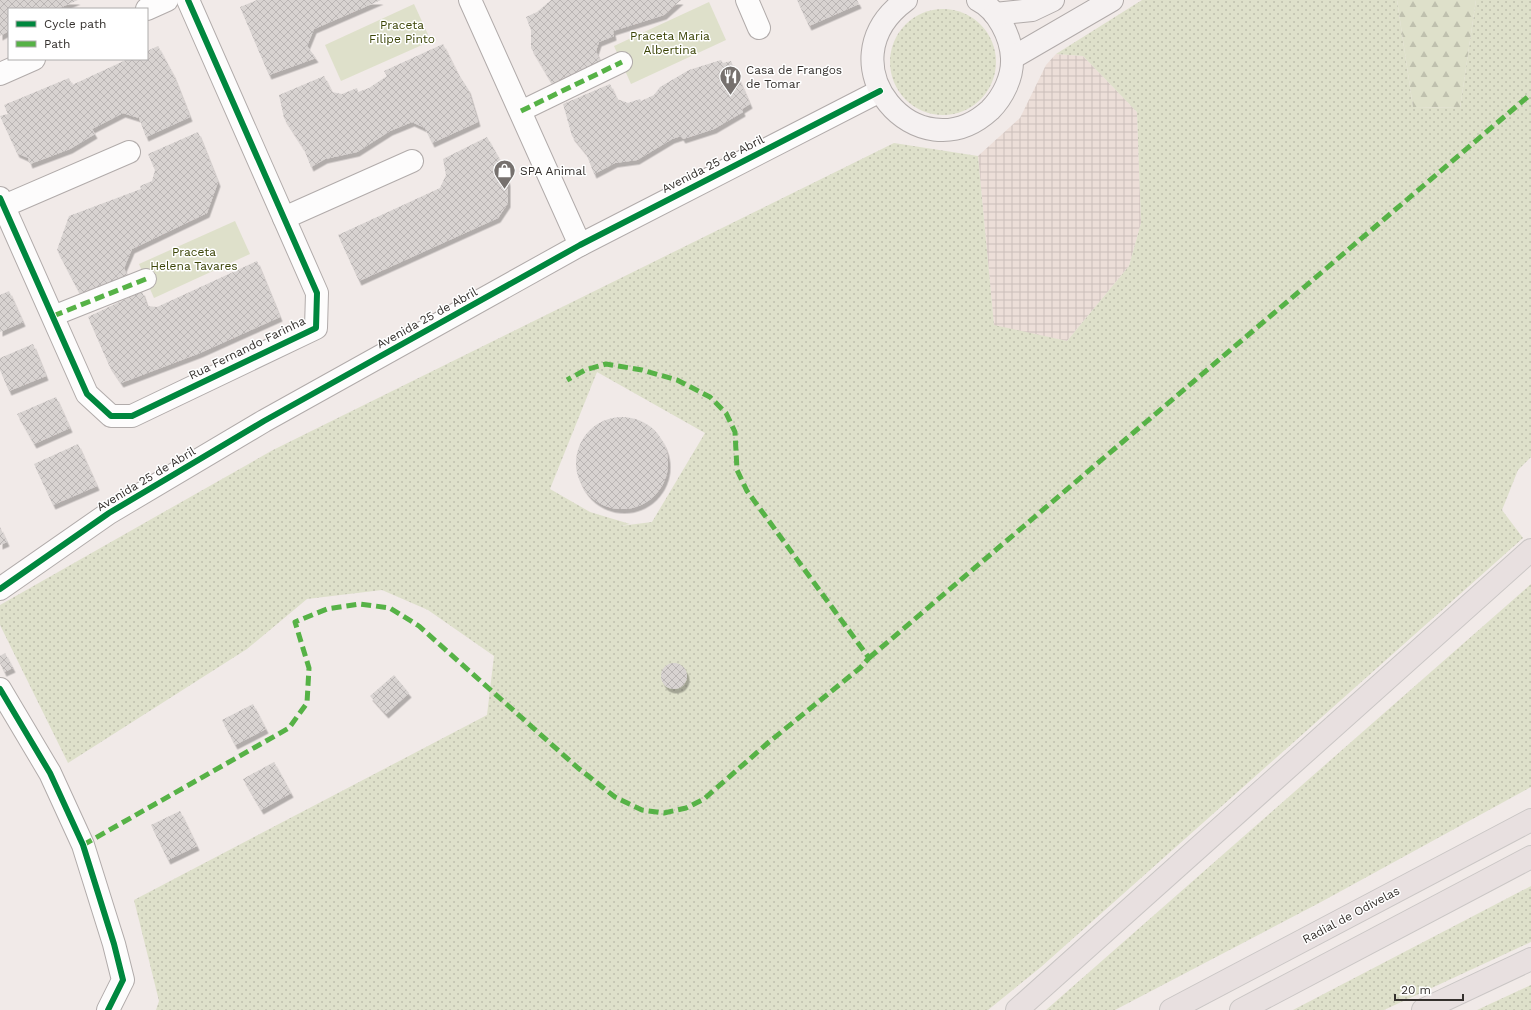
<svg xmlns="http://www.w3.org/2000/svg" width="1531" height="1010" font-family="'Work Sans',sans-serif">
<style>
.industrial{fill:url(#industrial-grid)}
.grass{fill:url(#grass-dots);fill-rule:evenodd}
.forest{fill:url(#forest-firs)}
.garden{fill:#dee0ca}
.building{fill:url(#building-cross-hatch);filter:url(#shadow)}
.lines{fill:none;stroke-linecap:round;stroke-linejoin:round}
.pedestrian-casing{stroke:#b1abaa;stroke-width:22}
.minor-casing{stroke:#b1abaa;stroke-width:24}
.tertiary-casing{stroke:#b1abaa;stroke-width:24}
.secondary-casing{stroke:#b1abaa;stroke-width:24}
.trunk-casing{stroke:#cac6c5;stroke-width:24}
.pedestrian{stroke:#fdfcfc;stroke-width:20}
.minor{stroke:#fdfcfc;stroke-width:22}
.tertiary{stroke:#fdfcfc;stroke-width:22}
.secondary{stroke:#f5f1f1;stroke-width:22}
.trunk{stroke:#e8e0e0;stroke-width:22}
.quiet{stroke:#56b246;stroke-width:5;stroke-dasharray:10 5;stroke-linecap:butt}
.cycleway-casing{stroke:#fff;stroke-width:8}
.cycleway{stroke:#00873e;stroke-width:6}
.labels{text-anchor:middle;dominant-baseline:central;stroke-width:3;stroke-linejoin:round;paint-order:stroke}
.park-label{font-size:12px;fill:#3a4305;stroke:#fff}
.poi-label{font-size:12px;fill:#34302d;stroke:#fff;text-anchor:start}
.street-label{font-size:12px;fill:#34302d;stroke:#fff}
</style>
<defs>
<pattern id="industrial-grid" width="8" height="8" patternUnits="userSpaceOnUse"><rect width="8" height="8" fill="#ecded8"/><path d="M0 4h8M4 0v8" fill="none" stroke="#cbbfba"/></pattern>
<pattern id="grass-dots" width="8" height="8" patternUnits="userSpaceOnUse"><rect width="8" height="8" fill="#dee0ca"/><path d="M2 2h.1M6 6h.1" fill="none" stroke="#bfc0ae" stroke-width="1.8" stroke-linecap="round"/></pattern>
<pattern id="forest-firs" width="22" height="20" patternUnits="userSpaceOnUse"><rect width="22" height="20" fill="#dee0ca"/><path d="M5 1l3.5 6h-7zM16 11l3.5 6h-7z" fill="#bfc0ae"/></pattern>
<pattern id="building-cross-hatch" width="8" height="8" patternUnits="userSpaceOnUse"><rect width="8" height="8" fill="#d8d3d1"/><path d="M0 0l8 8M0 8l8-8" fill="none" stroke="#bab5b4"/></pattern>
<filter id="shadow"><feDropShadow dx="2.5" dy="4.5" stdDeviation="0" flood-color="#0004"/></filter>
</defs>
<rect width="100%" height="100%" fill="#f1eae8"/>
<path class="industrial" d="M1056,54L1083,56L1137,112L1141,223L1129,266L1067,341L994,326L978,156L1020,118L1046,65Z"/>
<g class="grass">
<path d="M1142,0H1397L1413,107L1460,108L1476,0H1531V457L1518,470L1502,510L1523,538L1041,967L988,1010H156L159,1001L134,900L487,715L494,656L428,610L382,590L307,599L247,649L68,763L0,625V605L273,450L894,143L978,156L994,325L1067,341L1129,266L1141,223L1137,112L1083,56L1056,54ZM597,372L705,433L652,522L620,526L630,524L590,512L550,489Z"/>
<circle cx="943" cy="62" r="53"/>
<path d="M1531,584V787L1321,902L1115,1010H1046Z"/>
<path d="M1531,886V942L1384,1010H1293Z"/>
<path d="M1531,985V1010H1477Z"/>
</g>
<path class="forest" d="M1397,0H1476L1460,108L1413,107Z"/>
<g class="garden">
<path d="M709,2L726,40L631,84L614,46Z"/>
<path d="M414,4L431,41L341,81L325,45Z"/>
<path d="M235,221L250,254L154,298L139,264Z"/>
</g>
<g class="building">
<path d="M0,0H78L57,9H9V31L0,36Z"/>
<path d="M257,0H381L314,29L307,46L316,58L269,75L240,7Z"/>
<path d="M551,0H681L664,15L613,31L614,36L599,42L596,51L602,66L554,87L531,48V30L526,17L537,12Z"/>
<path d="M797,0H857L859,4L809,26Z"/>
<path d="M443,44L457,72L468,89L478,122L432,143L425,128L412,122L390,131L357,152L325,159L311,167L304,149L284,118L279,95L324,76L332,92L342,94L357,88L358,92L369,88L387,76L384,71Z"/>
<path d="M158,46L173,74L190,117L146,137L139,118L123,113L92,129L95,134L70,149L30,164L28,158L17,153L0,116L8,114L4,105L69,78L72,85L128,59H147V51Z"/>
<path d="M721,60L723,63L731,61L750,104L742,109L743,112L714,129L683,139L681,136L672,139L637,160L615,163L594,174L586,153L572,136L563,104L610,84L617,99L628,103L640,99L641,101L654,95L660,87L689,70Z"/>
<path d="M198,132L218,182L207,213L132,249L124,268L128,278L82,298L57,250L69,216L141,189L140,186L152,181L155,170L148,154Z"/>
<path d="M487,137L505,169L508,182V203L498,218L359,281L338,235L440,188L446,175L443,159Z"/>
<path d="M257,261L280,317L200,353L121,383L109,365L88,317L142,291L147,306L157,307Z"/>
<path d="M9,291L23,322L0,332V295Z"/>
<path d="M33,344L46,376L9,391L0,370V358Z"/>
<path d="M56,397L70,428L34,444L17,414Z"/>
<circle cx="622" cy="463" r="46"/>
<path d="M78,444L97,486L53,505L34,464Z"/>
<path d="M0,527L7,542L0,545Z"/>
<path d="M5,653L13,668L4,672L0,663V656Z"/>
<circle cx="674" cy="676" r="13"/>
<path d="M394,675L409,693L386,714L370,696Z"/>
<path d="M253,704L266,729L235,745L222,720Z"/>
<path d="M274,762L291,793L261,810L243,779Z"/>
<path d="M180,811L197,846L168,860L151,825Z"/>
</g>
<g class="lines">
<defs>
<g id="pedestrian">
<path d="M521,111L622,62"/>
<path d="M53,316L146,279"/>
</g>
<g id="minor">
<path d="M470,0L580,245"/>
<path d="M747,0L759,28"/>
<path d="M147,9L167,0"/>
<path d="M0,74L34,59"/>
<path d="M0,198L87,394L111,416H132L316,328L317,293L188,0"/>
<path d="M4,206L129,152"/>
<path d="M284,218L412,161"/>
<path d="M0,689L50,773L83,845L114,944L123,980L108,1010"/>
</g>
<path id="tertiary" d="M0,589L109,513L264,421L580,245L880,91"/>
<g id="secondary">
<path d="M906,0C820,63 918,176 990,110C1003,97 1013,77 1012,58C1011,37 998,10 978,0"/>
<path d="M995,14L1032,10L1053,0"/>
<path d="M1012,58L1112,0"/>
</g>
<g id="trunk">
<path d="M1017,1010L1531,550"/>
<path d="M1171,1010L1531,820"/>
<path d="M1241,1010L1531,857"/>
<path d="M1423,1010L1531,959"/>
</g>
</defs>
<use href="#pedestrian" class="pedestrian-casing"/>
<use href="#minor" class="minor-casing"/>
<use href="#tertiary" class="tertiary-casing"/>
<use href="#secondary" class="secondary-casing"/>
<use href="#trunk" class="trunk-casing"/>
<use href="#pedestrian" class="pedestrian"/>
<use href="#minor" class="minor"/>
<use href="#tertiary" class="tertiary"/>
<use href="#secondary" class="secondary"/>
<use href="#trunk" class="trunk"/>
<g class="quiet">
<path d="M521,111L622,62"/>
<path d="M53,316L146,279"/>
<path d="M869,658L1531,94"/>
<path d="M83,845L289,728L307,703L309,668L295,622L327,609L360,604L390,608L419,626L578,768L615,797L642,810L664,813L686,808L704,799L769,742L860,668L869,658L747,491L737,470L735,432L726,413L710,397L677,380L642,370L606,364L585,370L567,380"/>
</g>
<defs>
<g id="cycleway">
<path d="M0,198L87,394L111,416H132L316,328L317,293L188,0"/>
<path d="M0,589L109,513L264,421L580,245L880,91"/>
<path d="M0,689L50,773L83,845L114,944L123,980L108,1010"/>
</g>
</defs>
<use href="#cycleway" class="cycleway-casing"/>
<use href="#cycleway" class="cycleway"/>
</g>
<defs>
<symbol id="restaurant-pin" viewBox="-11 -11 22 30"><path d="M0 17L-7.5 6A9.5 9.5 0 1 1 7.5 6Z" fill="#76716e" stroke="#fff"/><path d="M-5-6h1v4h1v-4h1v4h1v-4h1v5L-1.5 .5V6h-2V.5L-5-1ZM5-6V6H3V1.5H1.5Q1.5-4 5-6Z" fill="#fff"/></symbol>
<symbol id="shop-pin" viewBox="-11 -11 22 30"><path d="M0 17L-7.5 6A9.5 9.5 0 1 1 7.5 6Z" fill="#76716e" stroke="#fff"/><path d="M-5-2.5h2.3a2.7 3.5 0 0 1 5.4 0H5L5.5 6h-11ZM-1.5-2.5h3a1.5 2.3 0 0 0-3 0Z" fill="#fff"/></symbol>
</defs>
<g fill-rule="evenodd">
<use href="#restaurant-pin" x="718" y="64" width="25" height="34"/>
<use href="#shop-pin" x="492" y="158" width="25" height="34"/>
</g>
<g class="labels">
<g class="park-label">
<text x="402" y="25">Praceta<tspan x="402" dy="14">Filipe Pinto</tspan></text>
<text x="670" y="36">Praceta Maria<tspan x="670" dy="14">Albertina</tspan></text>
<text x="194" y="252">Praceta<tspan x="194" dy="14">Helena Tavares</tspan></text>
</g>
<g class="poi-label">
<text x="746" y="70">Casa de Frangos<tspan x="746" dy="14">de Tomar</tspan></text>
<text x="520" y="171">SPA Animal</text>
</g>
<g class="street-label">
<text transform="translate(713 164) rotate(-27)">Avenida 25 de Abril</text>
<text transform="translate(427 318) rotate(-29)">Avenida 25 de Abril</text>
<text transform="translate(247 348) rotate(-26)">Rua Fernando Farinha</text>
<text transform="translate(146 479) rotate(-31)">Avenida 25 de Abril</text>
<text transform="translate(1351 915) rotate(-28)">Radial de Odivelas</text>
</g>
</g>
<rect x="8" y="8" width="140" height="52" fill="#ffffff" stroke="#aeacab"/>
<rect x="16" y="21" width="20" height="6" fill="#00873e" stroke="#aeacab"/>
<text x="44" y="28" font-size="12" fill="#34302d">Cycle path</text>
<rect x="16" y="41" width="20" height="6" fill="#56b246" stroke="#aeacab"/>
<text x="44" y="48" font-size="12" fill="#34302d">Path</text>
<path d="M1395 994v6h68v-6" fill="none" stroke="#34302d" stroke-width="2"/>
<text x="1401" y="994" font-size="12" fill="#34302d" stroke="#ffffff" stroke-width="3" paint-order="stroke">20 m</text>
</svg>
